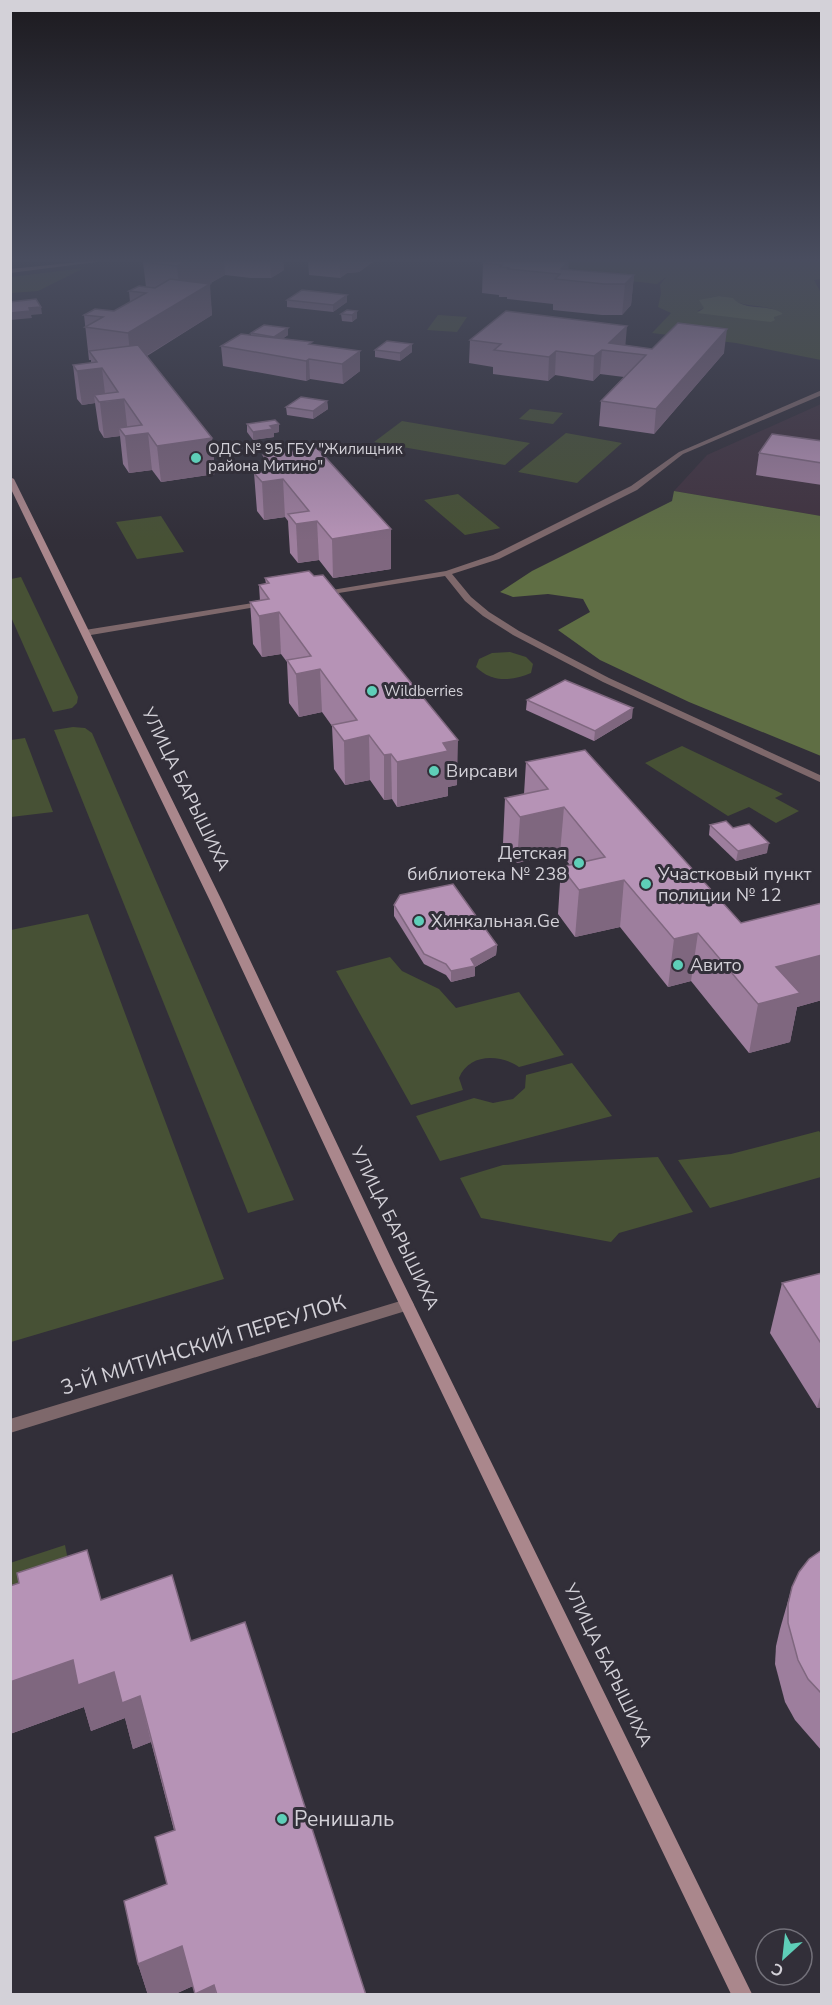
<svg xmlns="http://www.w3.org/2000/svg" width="832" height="2005" font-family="'Nunito Sans',sans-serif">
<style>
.industrial{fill:#413340}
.green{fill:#475135;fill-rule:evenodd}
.forest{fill:#5f6e44}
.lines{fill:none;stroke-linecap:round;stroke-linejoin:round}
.street{fill:#7e686b;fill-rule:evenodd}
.secondary{fill:#aa878c;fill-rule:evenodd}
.wall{fill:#9d7e9d}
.shaded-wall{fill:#7f677f}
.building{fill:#b693b6;stroke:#7f677f;stroke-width:1.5}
.poi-dot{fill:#5eceb8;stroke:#322f39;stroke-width:2}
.labels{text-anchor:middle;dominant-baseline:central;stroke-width:6;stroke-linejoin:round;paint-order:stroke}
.far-poi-label{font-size:15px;fill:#d3d1d8;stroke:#322f39;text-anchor:start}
.poi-label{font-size:18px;fill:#d3d1d8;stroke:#322f39;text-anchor:start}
.street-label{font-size:18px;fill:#d3d1d8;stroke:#322f39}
.near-street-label{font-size:21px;fill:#d3d1d8;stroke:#322f39}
.near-poi-label{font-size:21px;fill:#d3d1d8;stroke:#322f39;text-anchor:start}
</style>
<rect width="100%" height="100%" fill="#322f39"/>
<path class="industrial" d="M821,404V516L674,491L707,455Z"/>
<g class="green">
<path d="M530,261H821V279L814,280L821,293V360L736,343L652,333L671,313L658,307L661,293L660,285L666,277L657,284L613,279L619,272L616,274L529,263ZM719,296C727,296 730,300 737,302C752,308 770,304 783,314L774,316L775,320L697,311L704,308L705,299Z"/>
<path d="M84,268L38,291L11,293V277Z"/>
<path d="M438,315L467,317L457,332L427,330Z"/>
<path d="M530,409L563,413L553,424L519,419Z"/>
<path d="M402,421L530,443L505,465L374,442Z"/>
<path d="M566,433L622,443L577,483L518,472Z"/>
<path d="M458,494L500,528H501L465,535L424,500Z"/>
<path d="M161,516L184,552L137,559L116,522Z"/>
<path d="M21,577L78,697L77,703L72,708L53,712L11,617V579Z"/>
<path d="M510,652L526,657L533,664L531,673C512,681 492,683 476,667L479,659L492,653Z"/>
<path d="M73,727L85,728L92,733L294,1200L248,1213L54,730Z"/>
<path d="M25,738L53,812L11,817V740Z"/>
<path d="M682,746L783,794L775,798L799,811L776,823L749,807L728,816L645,763Z"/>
<path d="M88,914L224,1279L11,1342V930Z"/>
<path d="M390,957L402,971L439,989L456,1008L519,992L564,1055L519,1067C500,1054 469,1053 459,1078L463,1090L411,1105L336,971Z"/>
<path d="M572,1063L612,1116L440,1161L416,1116L474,1098L493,1103L513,1099L525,1088L526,1075Z"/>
<path d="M819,1131L821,1134V1177L710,1208L678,1160L731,1154Z"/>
<path d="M658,1157L693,1212L619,1233L611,1242L481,1218L460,1178L503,1165Z"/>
<path d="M65,1545L72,1581L11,1602L10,1563Z"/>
</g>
<g class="forest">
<path d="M719,296L733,298C744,312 769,303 783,314L774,317L775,320L771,322L697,313L704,308L699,300Z"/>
<path d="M674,491L821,516V756L689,702L600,660L558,630L590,612L583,599L548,594L513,597L500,592L532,571L672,501Z"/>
</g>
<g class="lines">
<g class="street">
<path d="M822,390V395L683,454L637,490L499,559L452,574L471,597L489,612L519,631L609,678L822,776V783L603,682L513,635L483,616L465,601L445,576L320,596L316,594L320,592L446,571L493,555L631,486L679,452Z"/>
<path d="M265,601L269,603L268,605L85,636L81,633L85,630Z"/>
<path d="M407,1299L412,1301L414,1305L412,1309L10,1433V1419Z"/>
</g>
<g class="secondary">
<path d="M90,261H104L10,273V269Z"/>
<path d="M10,477L14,479L223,903L393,1262L752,1994H731L379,1262L211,903L10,487Z"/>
</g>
</g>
<g class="wall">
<path d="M146,261H283L284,270L271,278H251L225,275L209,284L212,315L147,356L212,438L215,474L161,482L152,470L129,473L123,464L120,436L104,438L99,430L95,403L82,405L77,399L73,365L91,363V360H89L84,315L114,311L130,302L129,291L146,287L143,262Z"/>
<path d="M308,261H374L359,272L347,273L340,278L309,275Z"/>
<path d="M483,263L634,275L631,305L622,315H602L553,310V304L507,299V297H499V295L482,293Z"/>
<path d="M347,295V302L333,312L287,307V300Z"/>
<path d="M357,311V318L352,322L342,321L341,314Z"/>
<path d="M251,333L288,335L282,339L312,344L360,371L343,384L310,379L306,381L223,366L221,346L251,336Z"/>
<path d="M470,340L625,345L652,349L724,353L654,434L599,426L601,401L624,377L600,374L593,381L555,375L548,381L493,374V367L469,363Z"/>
<path d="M412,344V352L400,361L375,357V350Z"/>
<path d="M327,401L328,409L313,419L287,415L286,407Z"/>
<path d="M247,424H279V432L274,433V437L253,440L247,432Z"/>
<path d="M822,441V485L756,475L759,453Z"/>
<path d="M263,455L391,529V569L333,578L319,560L298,563L290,553L288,521L285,517L264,520L257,511L254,473L264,472Z"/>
<path d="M265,578L457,785L448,787V796L397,807L392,799L384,800L370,780L345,785L334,769L332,726L322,712L299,717L289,703L287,662L281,654L262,657L253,644L250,602L260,601L259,585L266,584Z"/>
<path d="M527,700L632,718L594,741L526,710Z"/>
<path d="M526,762L741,923L822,903V1000L797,1007L790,1042L749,1053L691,981L668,987L620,927L575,937L558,914L561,867L570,865L560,853L517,863L503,843L505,798L524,794Z"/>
<path d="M710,825L733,828L767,853L736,861L709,835Z"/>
<path d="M394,905L497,945L496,955L475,967V976L451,982L446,975L424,964L394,916Z"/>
<path d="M822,1273V1407L817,1408L770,1333L782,1283Z"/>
<path d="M822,1550V1751L795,1720L785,1702L775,1664L776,1646L780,1629L792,1587Z"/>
<path d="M10,1586L101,1600L191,1641L366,1995H195L193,1986L173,1995H148L138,1964L167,1884L174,1830L151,1742L133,1749L125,1718L91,1731L84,1707L10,1734Z"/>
</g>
<g class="shaded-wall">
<path d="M186,261H224L225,275L201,288L180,296L177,266Z"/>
<path d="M270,261H283L284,270L271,278Z"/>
<path d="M340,261H374L359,272L347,273L340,278Z"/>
<path d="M569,261L568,281L561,269Z"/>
<path d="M634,275L631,305L622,315L625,284Z"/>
<path d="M210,284L212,315L131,365L128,333Z"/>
<path d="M347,295V302L333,312V305Z"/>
<path d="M41,307L42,314L31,315L32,318L10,320V313L29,308Z"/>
<path d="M357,311V318L352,322V315Z"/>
<path d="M627,326L625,350L609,343Z"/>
<path d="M288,328V335L275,344L274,337Z"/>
<path d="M727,329L724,353L654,434L656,409Z"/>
<path d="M412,344V352L400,361V353Z"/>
<path d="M602,350L600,374L593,381L594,356Z"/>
<path d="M360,351V371L343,384L342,364Z"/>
<path d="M556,351L555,375L548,381L549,357Z"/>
<path d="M309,359L310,379L306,381V361Z"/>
<path d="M102,368L106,402L124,399L128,434L119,428L120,436L104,438L100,403L94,395L95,403L82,405L77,371Z"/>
<path d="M327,401L328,409L313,419V411Z"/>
<path d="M279,424V432L274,433V437L253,440V432L270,426Z"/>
<path d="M148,433L152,470L129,473L125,436Z"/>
<path d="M212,438L215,474L161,482L157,446Z"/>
<path d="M283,479L285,517L264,520L262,482Z"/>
<path d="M317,521L319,560L298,563L296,524Z"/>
<path d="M391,529V569L333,578L332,539Z"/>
<path d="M279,612L281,654L262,657L259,616Z"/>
<path d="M320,669L322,712L299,717L296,674Z"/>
<path d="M633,708L632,718L594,741L595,731Z"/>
<path d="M369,735L370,780L345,785L344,741Z"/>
<path d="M458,740L457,785L448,787V796L397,807V762L443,743Z"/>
<path d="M391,754L392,799L384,800V755Z"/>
<path d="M564,807L560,853L517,863L520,817Z"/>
<path d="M769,843L767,853L736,861L738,851Z"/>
<path d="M624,880L620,927L575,937L579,890Z"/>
<path d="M698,933L691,981L668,987L674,939Z"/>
<path d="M497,945L496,955L475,967V976L451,982V971L471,959Z"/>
<path d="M822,955V1000L797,1007L790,1042L749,1053L758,1004L776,967Z"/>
<path d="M822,1390V1407L817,1408Z"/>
<path d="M73,1660L114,1672L140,1696L151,1742L133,1749L125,1718L91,1731L84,1707L10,1734V1682Z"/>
<path d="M182,1946L193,1986L173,1995H148L138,1964Z"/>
<path d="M214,1985L216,1995H195V1994Z"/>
</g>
<g class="building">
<path d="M146,261H186L177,266L143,262Z"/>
<path d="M486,261H569L561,269L634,275L625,284H604L555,279L560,274L508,269L509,268L500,267L502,265L483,263Z"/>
<path d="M170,279L210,284L128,333L85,327L103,317L84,315L95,309L114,311L146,293L129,291L139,286L155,288Z"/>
<path d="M302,290L347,295L333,305L287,300Z"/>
<path d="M36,299L41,307L29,308L30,311L10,313V302Z"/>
<path d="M347,310L357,311L352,315L341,314Z"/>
<path d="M506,311L627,326L609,343L652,349L678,323L727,329L656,409L601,401L646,355L602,350L594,356L556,351L549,357L494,350L501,344L470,340Z"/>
<path d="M264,325L288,328L274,337L251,333Z"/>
<path d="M241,334L312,342L309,344L360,351L342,364L309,359L306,361L221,346Z"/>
<path d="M387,341L412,344L400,353L375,350Z"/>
<path d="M138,345L212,438L157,446L148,433L125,436L119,428L142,425L124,399L99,402L97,399L94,395L118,392L102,368L77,371L73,365L97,362L89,351Z"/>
<path d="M301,397L327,401L313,411L286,407Z"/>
<path d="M275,420L279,424L270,426L273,429L253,432L247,424Z"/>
<path d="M772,434L822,441V463L759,453Z"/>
<path d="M317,448L391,529L332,539L317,521L296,524L288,514L309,511L283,479L262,482L254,473L275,470L263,455Z"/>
<path d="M309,571L314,576L323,575L458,740L443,743L448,751L397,762L391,754L384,755L369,735L344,741L332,725L357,720L320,669L296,674L293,669L287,660L311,656L279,612L259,616L250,602L269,599L259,585L269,583L265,578Z"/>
<path d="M565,680L633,708L595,731L527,700Z"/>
<path d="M585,750L741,923L822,903V955L776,967L800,993L758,1004L698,933L674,939L624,880L579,890L561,867L605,857L564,807L520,817L505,798L548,789L526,762Z"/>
<path d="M726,821L733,828L749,824L769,843L738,851L710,825Z"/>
<path d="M453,884L497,945L471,959L475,966L451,971L446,964L424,954L394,905L400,895Z"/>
<path d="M822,1273V1345L782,1283Z"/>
<path d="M87,1550L101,1600L172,1575L191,1641L245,1622L366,1995H217L214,1985L195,1994L182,1946L138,1964L124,1901L167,1884L155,1837L175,1830L140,1696L122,1703L114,1672L78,1685L73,1660L10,1682V1586L19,1583L17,1573Z"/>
<path d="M822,1550V1694L808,1679L798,1660L788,1623V1604L792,1587L799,1572L809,1559Z"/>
</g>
<linearGradient id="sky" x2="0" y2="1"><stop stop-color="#1c1a1f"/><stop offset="0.48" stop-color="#494d5f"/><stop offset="1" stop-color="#494d5f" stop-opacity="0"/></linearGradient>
<rect width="832" height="541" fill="url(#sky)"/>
<g class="poi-dot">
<circle cx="196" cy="458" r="6"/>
<circle cx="372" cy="691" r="6"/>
<circle cx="434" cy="771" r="6"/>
<circle cx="579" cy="863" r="6"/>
<circle cx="646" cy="884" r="6"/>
<circle cx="419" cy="921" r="6"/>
<circle cx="678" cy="965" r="6"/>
<circle cx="282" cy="1819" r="6"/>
</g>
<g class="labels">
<g class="far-poi-label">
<text x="208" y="449">ОДС № 95 ГБУ "Жилищник<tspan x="208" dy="17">района Митино"</tspan></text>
<text x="384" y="691">Wildberries</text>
</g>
<g class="poi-label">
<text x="446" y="771">Вирсави</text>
<text x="567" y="853" text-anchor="end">Детская<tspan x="567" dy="21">библиотека № 238</tspan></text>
<text x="658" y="874">Участковый пункт<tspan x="658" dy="21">полиции № 12</tspan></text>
<text x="431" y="921">Хинкальная.Ge</text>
<text x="690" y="965">Авито</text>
</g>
<g class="street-label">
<text transform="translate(186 789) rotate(64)">УЛИЦА БАРЫШИХА</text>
<text transform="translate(395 1228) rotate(64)">УЛИЦА БАРЫШИХА</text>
<text transform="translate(608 1665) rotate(64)">УЛИЦА БАРЫШИХА</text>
</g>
<g class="near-street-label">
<text transform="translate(203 1345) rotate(-17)">3-Й МИТИНСКИЙ ПЕРЕУЛОК</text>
</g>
<g class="near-poi-label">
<text x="294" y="1819">Ренишаль</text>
</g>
</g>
<rect width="832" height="2005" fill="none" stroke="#d3d1d8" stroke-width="24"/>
<g transform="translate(784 1957) rotate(207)"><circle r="28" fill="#322f39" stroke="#727079" stroke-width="1.5"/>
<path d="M0-4.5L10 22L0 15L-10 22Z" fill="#5eceb8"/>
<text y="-9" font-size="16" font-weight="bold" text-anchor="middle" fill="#d3d1d8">С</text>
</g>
</svg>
